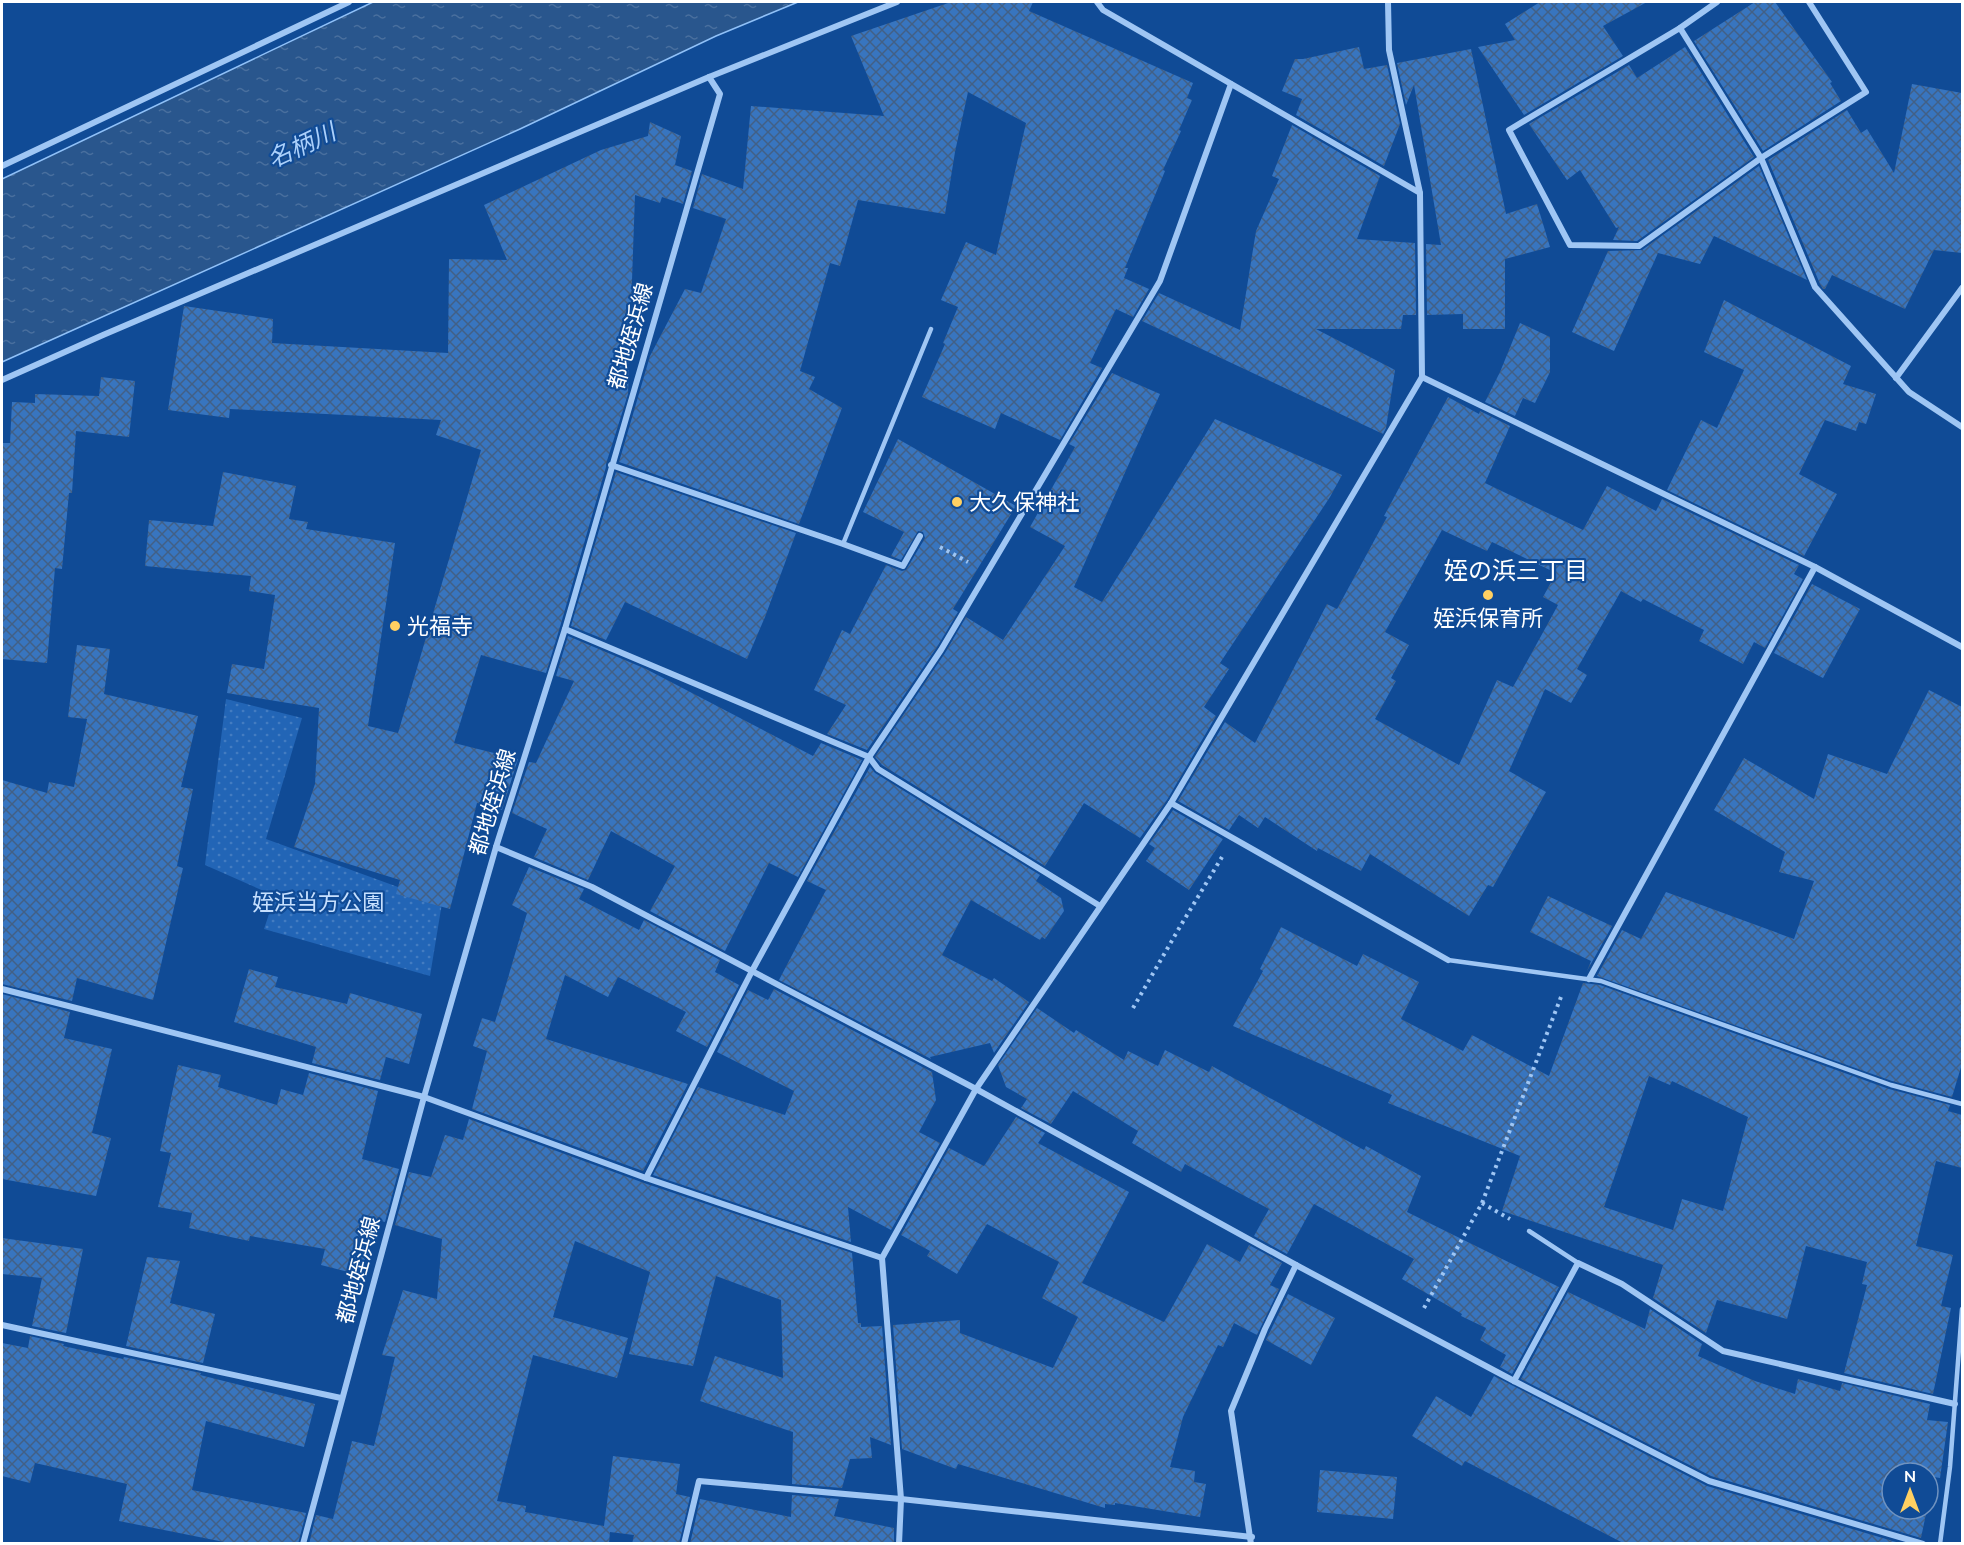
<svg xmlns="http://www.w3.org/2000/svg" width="1964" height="1545" font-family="Mulish,'Noto Sans JP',sans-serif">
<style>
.grass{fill:url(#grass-dots)}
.water{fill:url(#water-ripples);stroke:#90c1f8;stroke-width:1.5}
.building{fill:url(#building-cross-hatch);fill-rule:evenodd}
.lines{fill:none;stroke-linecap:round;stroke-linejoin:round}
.path{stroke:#9fc6f4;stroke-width:4;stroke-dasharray:3 4.5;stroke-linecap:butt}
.service{stroke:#9fc6f4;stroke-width:4.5}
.minor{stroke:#9fc6f4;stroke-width:6}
.poi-dot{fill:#ffd062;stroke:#104b96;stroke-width:2}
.labels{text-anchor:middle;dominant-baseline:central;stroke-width:4.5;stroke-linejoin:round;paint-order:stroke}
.street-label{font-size:22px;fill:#fff;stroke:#104b96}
.poi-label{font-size:22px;fill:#fff;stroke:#104b96;text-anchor:start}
.park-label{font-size:22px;fill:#c7e0fe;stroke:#104b96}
.water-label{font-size:24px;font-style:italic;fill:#abd0fb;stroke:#104b96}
.neighbourhood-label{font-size:24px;fill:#fff;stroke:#104b96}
</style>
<defs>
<pattern id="grass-dots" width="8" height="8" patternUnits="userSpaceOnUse" patternTransform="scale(1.5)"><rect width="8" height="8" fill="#2265b6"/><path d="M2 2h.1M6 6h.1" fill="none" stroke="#437cc1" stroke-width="1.8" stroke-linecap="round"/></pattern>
<pattern id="water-ripples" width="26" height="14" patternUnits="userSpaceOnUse" patternTransform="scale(1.5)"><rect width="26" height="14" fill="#29568d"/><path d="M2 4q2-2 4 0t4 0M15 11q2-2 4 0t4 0" fill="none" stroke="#496f9e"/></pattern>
<pattern id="building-cross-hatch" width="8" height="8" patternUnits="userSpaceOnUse" patternTransform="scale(1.5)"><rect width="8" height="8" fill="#3875bf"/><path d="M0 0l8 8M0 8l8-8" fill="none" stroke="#426086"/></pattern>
</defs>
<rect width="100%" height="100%" fill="#104b96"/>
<path class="grass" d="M226,699L302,718L266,839L442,903L430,976L264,929L275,896L205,865Z"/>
<path class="water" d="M373,2H798L716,36L520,129L2,362V179Z"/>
<g class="building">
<path d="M951,2H1033L1029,11L1193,83L1187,98L1192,100L1179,130L1181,131L1163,170L1165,171L1125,268H1128L1124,278L1149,289L1133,317L1116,309L1090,363L1102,368L1060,440L1001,413L995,429L922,397L945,344L943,343L958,307L941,300L966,242L996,255L1026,123L968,92L955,152L945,214L858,200L840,266L830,263L800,371L815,377L809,389L842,408L799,524L619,462L650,356L685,289L701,293L726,219L693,208L702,174L743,189L751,106L884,116L851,36Z"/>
<path d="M1540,2H1647L1603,26L1623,56L1524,115L1478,47L1515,40L1505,24Z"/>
<path d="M1755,2H1775L1832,82L1830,83L1841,101L1763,151L1694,41Z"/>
<path d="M1359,47L1364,69L1387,65L1400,124L1384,166L1296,115L1302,99L1282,91L1295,59H1303Z"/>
<path d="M1685,47L1754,157L1637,241L1613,240L1619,227L1616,228L1580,170L1567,180L1529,124L1629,65L1637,78Z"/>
<path d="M1471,49L1506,214L1537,204L1550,247L1505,259V329H1463V314L1427,315L1426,244L1441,245L1414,85L1406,105L1397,63Z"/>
<path d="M1912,84L1962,93V253L1934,250L1905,309L1832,275L1825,289H1823L1820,284L1768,160L1847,110L1861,133L1867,129L1894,173Z"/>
<path d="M650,122L681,136L675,165L692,171L683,204L662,197L660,203L635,195L628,394L606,464V467L560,627L546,673L481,655L454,743L518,759L502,810L477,803L450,909L396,894L400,880L294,847L315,784L319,708L227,693L232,664L264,669L275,595L249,591L251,576L145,566L149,520L213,526L223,472L296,486L289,519L308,522L306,529L395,543L368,726L398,733L481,450L436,435L441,420L230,409L229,418L168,410L184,306L273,319L272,343L448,353L449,259L507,260L484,205L601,150L648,136Z"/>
<path d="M1292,125L1380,176L1357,239L1415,243L1416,315H1403L1401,329H1316L1395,370L1386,428L1383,434L1142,321L1159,293L1240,330L1256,231L1279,179L1272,176Z"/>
<path d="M1759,166L1807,280L1714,236L1700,264L1658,253L1614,351L1572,332L1608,251L1642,250Z"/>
<path d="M1724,300L1851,366L1843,384L1876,394L1866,424L1859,422L1856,431L1825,420L1799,474L1837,494L1804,556L1667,490L1701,420L1717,428L1744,370L1704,352Z"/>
<path d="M1520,323L1550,337V372L1535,403L1523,398L1515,416L1485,402L1500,372Z"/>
<path d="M1112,373L1160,394L1074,587L1102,602L1215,419L1342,475L1330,497L1220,663L1229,669L1204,707L1216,716L1167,800L1140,838L1084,803L1045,866L882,765L875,757L945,653L966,617L1003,640L1065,546L1030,527L1075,447L1069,444Z"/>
<path d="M101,377L135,381L129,437L76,431L72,493H69L62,569L55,568L47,663L2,659V443H10L12,402L35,403V394L99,396Z"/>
<path d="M1448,397L1479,414L1480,411L1510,426L1485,483L1583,530L1607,486L1656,511L1662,499L1799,565L1794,574L1803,579L1765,648L1754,642L1743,664L1699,641L1704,630L1643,599L1641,602L1621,591L1577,669L1587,675L1571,703L1545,689L1509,771L1546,792L1493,887L1488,885L1469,916L1370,854L1361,871L1318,848L1317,851L1265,817L1258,828L1239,815L1229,830L1178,801L1225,722L1255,743L1327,604L1337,609L1387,517L1384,516ZM1442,530L1487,551L1492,542L1556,573L1543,597L1558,605L1513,687L1497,680L1459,765L1375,719L1396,681L1391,678L1409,645L1385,632Z"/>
<path d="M898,439L1016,506L953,609L958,612L937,647L867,750L827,734L846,705L814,690L842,630L850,634L886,565L902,571L906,570L925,538L923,532L918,531L901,560L891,556L904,532L863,512Z"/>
<path d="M616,472L796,533L765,617L747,659L625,602L606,640L571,626Z"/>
<path d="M1812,584L1860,609L1823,678L1774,653Z"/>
<path d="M568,636L646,669L813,756L821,743L862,760L798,877L769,863L725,951L650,911L675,866L611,831L588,880L534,857L547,829L512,813L529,762L536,763L574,681L556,676Z"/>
<path d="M77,645L110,649L104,694L198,716L181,787L193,789L177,866L183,868L153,1000L77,978L72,1001L2,984V780L47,793L49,782L74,787L87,719L68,717Z"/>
<path d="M1929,690L1962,707V1064L1952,1097L1892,1081L1597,976L1622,930L1641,939L1666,892L1794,939L1814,881L1779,872L1785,852L1714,810L1744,758L1814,799L1828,754L1887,774Z"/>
<path d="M870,767L875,773L1040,875L1036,881L1061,898L1064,911L1045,939L1042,937L1040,940L971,900L942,955L992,981L994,978L1029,1002L994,1053L990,1043L930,1057L931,1059L779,980L826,890L807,881Z"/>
<path d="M1173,810L1223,839L1189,890L1146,861L1155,848L1149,844Z"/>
<path d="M529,867L584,889L579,899L639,930L644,920L720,960L715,972L739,985L707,1047L676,1031L686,1012L618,977L608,997L565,975L546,1039L688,1084L643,1171L472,1109L487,1051L473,1046L482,1018L495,1022L527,913L512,905Z"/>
<path d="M1548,896L1612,926L1587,971L1591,961L1530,932Z"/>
<path d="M1281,927L1357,966L1363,954L1419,982L1401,1019L1463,1051L1472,1035L1549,1076L1583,983L1600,985L1889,1089L1950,1105L1948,1111L1962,1115V1168L1936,1161L1916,1246L1953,1255L1941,1306L1951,1308L1933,1394L1844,1373L1867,1285L1862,1284L1867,1262L1806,1246L1787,1319L1717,1300L1706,1333L1653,1298L1663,1265L1502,1211L1520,1156L1388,1103L1392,1095L1233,1026L1263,971L1260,969ZM1649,1076L1670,1085L1672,1081L1748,1117L1723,1211L1682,1199L1673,1230L1604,1207Z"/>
<path d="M249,969L278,977L275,987L347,1004L350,993L422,1014L409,1064L386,1057L380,1080L312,1063L316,1047L234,1022Z"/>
<path d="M774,989L932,1072L936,1100L919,1132L940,1143L891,1230L848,1207L851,1242L653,1175L698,1087L785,1115L794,1091L717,1052L748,990L768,1000Z"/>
<path d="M2,994L70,1012L64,1038L112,1049L92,1133L111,1138L96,1196L2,1179Z"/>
<path d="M1037,1008L1074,1033L1076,1030L1124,1060L1128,1051L1158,1066L1165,1050L1209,1072L1212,1066L1364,1150L1366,1146L1421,1176L1407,1212L1559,1287L1512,1374L1500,1367L1506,1355L1480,1340L1486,1328L1461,1316L1462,1314L1402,1279L1414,1259L1314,1204L1287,1254L1254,1236L1269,1209L1185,1164L1181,1172L1132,1143L1138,1131L1073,1091L1051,1124L1021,1108L1027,1099L1006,1087L998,1065Z"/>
<path d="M178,1065L221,1075L218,1087L277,1105L281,1089L303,1095L309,1073L378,1091L362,1159L399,1169L385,1222L377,1220L360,1275L321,1265L325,1249L250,1236L249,1241L189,1228L192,1213L158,1207L171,1153L160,1151Z"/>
<path d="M1016,1117L1045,1133L1038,1143L1129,1192L1082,1283L1164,1322L1207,1244L1240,1262L1249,1245L1282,1263L1270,1285L1279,1289L1257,1335L1234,1323L1223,1347L1218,1345L1183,1417L1170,1467L1195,1471L1194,1482L1206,1484L1200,1517L1115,1503V1505L1105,1504V1508L958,1464L956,1469L902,1449L893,1325L960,1320V1333L1053,1368L1078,1317L1042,1298L1059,1262L987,1224L957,1274L927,1256L930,1251L901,1235L949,1148L984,1166Z"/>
<path d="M469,1119L644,1183L852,1253L858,1323H861V1327L882,1326L891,1445L870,1437L872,1458L850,1459L842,1488L792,1484L793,1432L700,1401L715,1356L783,1378L781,1300L716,1276L693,1366L629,1354L650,1272L575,1241L553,1317L628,1338L617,1378L533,1355L497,1501L526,1506L525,1512L604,1526L613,1456L680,1464L676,1494L690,1497L679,1544H632L634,1535L610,1532L609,1544H309L316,1515L333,1519L352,1441L374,1446L395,1357L382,1355L403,1290L437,1299L442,1239L395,1225L409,1172L431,1177L445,1135L463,1140Z"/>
<path d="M2,1238L83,1249L66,1333L32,1326L42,1278L2,1274Z"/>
<path d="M147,1257L180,1261L170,1303L215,1314L203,1363L126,1346Z"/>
<path d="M1568,1292L1645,1329L1650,1309L1702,1344L1698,1356L1755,1381L1795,1394L1798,1379L1840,1391L1842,1383L1930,1404L1927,1420L1948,1422L1940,1478L1934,1477L1928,1506V1473H1892V1509H1927L1921,1538L1711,1476L1521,1379Z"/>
<path d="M1288,1294L1335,1318L1311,1365L1266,1340Z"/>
<path d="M30,1336L64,1344L63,1346L123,1359L124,1357L201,1373L200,1375L315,1404L304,1447L206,1421L192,1490L306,1513L298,1544H234L119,1521L127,1484L35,1463L30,1483L2,1476V1343L28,1348Z"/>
<path d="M1494,1376L1707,1486L1903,1544H1625L1465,1461L1462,1466L1412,1436L1436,1396L1471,1417Z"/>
<path d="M1320,1470L1397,1477L1393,1519L1317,1512Z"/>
<path d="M792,1495L839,1499L834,1516L894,1528V1544H690L700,1499L791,1517Z"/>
</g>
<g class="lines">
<g class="path">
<path d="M940,547L968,562"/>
<path d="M1133,1008L1181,925L1222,857"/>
<path d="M1482,1203L1510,1219"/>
<path d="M1424,1308L1482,1203L1561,997"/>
</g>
<g class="service">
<path d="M843,544L931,329"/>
<path d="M1448,960L1601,981L1891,1085L1962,1104"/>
<path d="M1529,1231L1578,1263"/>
<path d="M1940,1544L1950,1467L1962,1309"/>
</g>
<g class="minor">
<path d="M1388,2L1389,50L1420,193"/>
<path d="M1717,2L1680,28L1509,130L1570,245L1639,246L1761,158L1866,92L1809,2"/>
<path d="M1680,28L1761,158L1815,287L1909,392L1962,427"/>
<path d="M2,166L349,2"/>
<path d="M1422,377L1815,567"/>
<path d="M1896,378L1962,288"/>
<path d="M2,380L103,335L709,77L897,2"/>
<path d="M611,465L843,544L903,566L920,536"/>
<path d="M565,629L869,757L878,769L1100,906"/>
<path d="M1171,803L1448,960"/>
<path d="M496,847L592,887L976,1089L1296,1265L1265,1329L1231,1411L1251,1544"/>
<path d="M1589,979L1815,567L1962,647"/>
<path d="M2,989L424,1097L646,1178L882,1258"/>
<path d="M646,1178L752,971L869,757L941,650L1160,281L1231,84"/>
<path d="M1296,1265L1514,1381L1709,1481L1923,1544"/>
<path d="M2,1325L341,1398"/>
<path d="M1514,1381L1578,1263L1622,1284L1723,1351L1955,1404"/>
<path d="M303,1544L424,1097L496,847L565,629L720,94L709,77"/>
<path d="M684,1544L699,1481L901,1499L1252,1537"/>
<path d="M899,1544L901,1499L882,1258L976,1089L1171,803L1422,377L1420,193L1103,10L1097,2"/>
</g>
</g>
<g class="poi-dot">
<circle cx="957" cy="502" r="6"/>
<circle cx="1488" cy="595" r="6"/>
<circle cx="395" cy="626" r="6"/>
</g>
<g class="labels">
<g class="street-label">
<text transform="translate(630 336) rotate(-74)">都地姪浜線</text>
<text transform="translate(492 802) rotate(-73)">都地姪浜線</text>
<text transform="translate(358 1270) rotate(-75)">都地姪浜線</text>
</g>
<g class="poi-label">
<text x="969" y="502">大久保神社</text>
<text x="1488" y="618" text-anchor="middle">姪浜保育所</text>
<text x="407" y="626">光福寺</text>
</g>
<g class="park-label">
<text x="318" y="902">姪浜当方公園</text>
</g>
<g class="water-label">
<text transform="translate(301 145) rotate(-25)">名柄川</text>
</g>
<g class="neighbourhood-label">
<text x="1516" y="570">姪の浜三丁目</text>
</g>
</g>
<rect width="1964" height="1545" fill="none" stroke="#ffffff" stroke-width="6"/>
<g transform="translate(1910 1491)"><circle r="28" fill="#104b96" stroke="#7093c0" stroke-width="1.5"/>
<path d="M0-4.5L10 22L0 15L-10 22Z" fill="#ffd062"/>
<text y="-9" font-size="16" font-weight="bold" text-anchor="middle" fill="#ffffff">N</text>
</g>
</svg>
